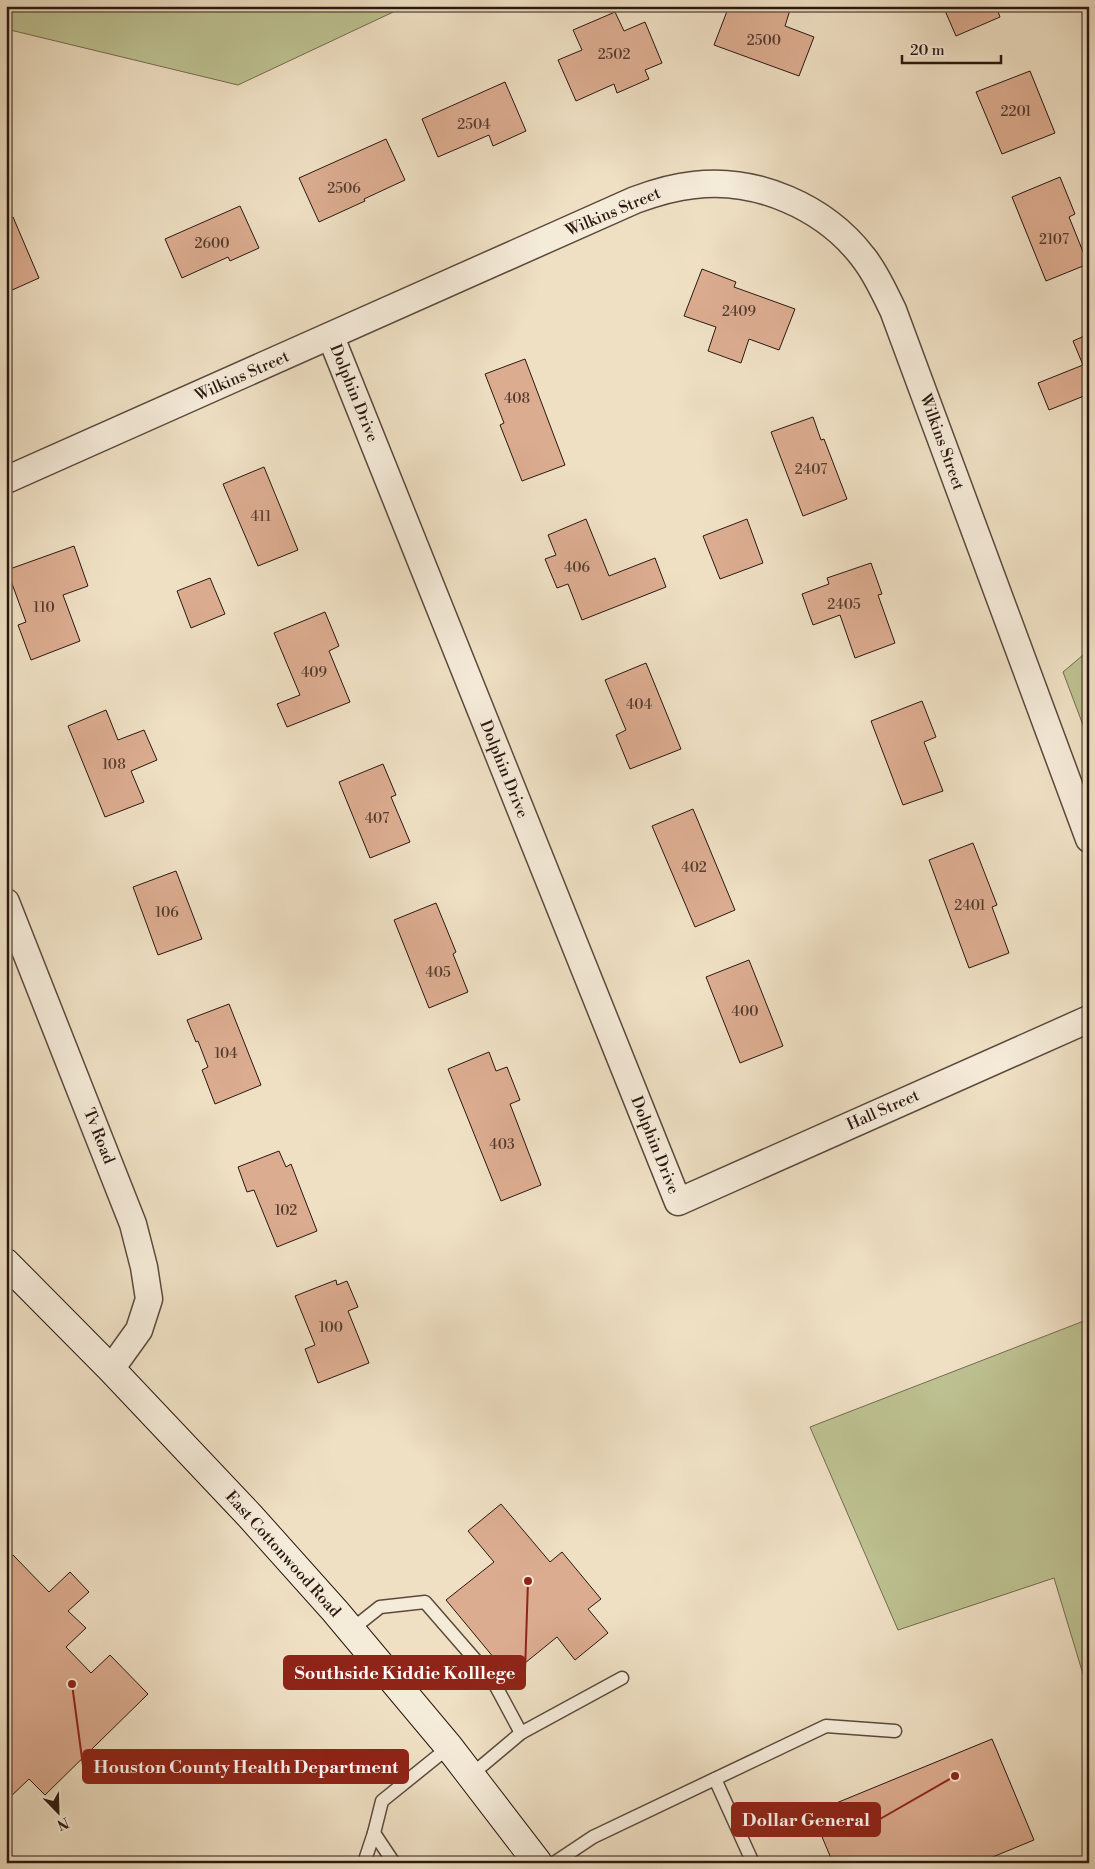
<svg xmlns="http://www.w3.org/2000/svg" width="1095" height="1869" font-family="'Libre Bodoni',serif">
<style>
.green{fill:#bdc191;stroke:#746c50}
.building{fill:#dcac90;stroke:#2a1810}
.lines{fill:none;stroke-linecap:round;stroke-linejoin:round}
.service-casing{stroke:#5b4a3d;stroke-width:15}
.minor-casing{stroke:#5b4a3d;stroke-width:29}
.secondary-casing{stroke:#2a1810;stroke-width:30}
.service{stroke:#f5ebd9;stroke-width:12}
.minor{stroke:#f5ebd9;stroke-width:26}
.secondary{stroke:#f5ebd9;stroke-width:28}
.labels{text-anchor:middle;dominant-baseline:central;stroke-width:4.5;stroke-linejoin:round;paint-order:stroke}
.number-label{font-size:14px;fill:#563d30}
.street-label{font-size:16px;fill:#2a1810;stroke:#f5ebd9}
.leader{fill:none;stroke:#8f2418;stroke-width:2}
.callout-dot{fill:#8f2418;stroke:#f5ebd9;stroke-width:2}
.callout{fill:#8f2418;stroke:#8f2418;stroke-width:2}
.callout-label{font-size:18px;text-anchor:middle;font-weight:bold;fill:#fff}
</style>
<rect width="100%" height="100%" fill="#efe0c4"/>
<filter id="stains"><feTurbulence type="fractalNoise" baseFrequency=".004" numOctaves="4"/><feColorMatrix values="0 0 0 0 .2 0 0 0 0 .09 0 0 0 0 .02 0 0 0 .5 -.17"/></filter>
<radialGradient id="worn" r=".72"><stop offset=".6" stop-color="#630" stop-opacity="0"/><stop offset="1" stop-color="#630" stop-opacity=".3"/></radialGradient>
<g class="green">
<path d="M7,6H406L238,85L6,29Z"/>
<path d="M1089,650V741L1063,672Z"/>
<path d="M1089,1319V1694L1054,1578L898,1630L810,1427Z"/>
</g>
<g class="building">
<path d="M729,6H780L790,10L785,26L814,37L799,76L714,45Z"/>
<path d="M943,6H996L1000,17L956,36Z"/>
<path d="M615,12L624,31L645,22L662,63L645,70L649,79L617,93L614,84L576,101L558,60L582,50L573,30Z"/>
<path d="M1030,71L1055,133L1002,154L976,92Z"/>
<path d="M505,82L526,131L493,146L489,135L438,157L422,119Z"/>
<path d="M386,139L405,180L364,199L365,201L319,222L299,178Z"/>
<path d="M1060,177L1075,214L1069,217L1088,264L1046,281L1012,197Z"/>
<path d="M240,206L259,248L230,261L228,257L182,278L165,239Z"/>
<path d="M13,217L39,278L10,291L6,283V220Z"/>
<path d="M702,269L736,282L734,287L795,309L779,350L749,339L741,363L708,351L716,327L684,316Z"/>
<path d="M1089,334V394L1049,410L1038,383L1083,365L1073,341Z"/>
<path d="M525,359L565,465L522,481L500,425L504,423L485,374Z"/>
<path d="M813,417L821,440L824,439L847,499L803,516L771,432Z"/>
<path d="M264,467L298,550L258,566L223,484Z"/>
<path d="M586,519L609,576L655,558L666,587L582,620L568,584L557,588L545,559L556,555L548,535Z"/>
<path d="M747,519L763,563L720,579L703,536Z"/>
<path d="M74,546L88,586L63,595L80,641L31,660L18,625L26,622L7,570Z"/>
<path d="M871,563L882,594L878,595L895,643L855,658L840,615L813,625L802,594L829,584L827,578Z"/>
<path d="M210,578L225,614L191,628L177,591Z"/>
<path d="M325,612L339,646L329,651L350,702L287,727L277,704L300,695L274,633Z"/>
<path d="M646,663L681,749L630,769L616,735L626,730L605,680Z"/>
<path d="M922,701L936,737L924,742L943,791L903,805L871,721Z"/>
<path d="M106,710L118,740L144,730L157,760L131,771L144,802L105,817L68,726Z"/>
<path d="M383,764L396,795L391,797L410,842L370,858L339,782Z"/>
<path d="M693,809L735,910L695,927L652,826Z"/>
<path d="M973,843L997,905L992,907L1009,953L969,968L929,860Z"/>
<path d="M176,871L202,939L158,955L133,887Z"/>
<path d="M436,903L456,952L453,954L468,992L429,1008L394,920Z"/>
<path d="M749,960L783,1046L740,1063L706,977Z"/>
<path d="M229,1004L261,1085L215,1104L202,1070L208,1067L198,1041L196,1042L187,1020Z"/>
<path d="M489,1052L496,1071L507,1067L520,1100L510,1104L541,1185L501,1201L448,1069Z"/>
<path d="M279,1151L286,1167L291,1164L317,1231L277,1247L254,1190L247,1192L238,1167Z"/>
<path d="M336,1280L337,1285L347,1281L358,1307L348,1311L369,1363L318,1383L305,1349L315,1345L295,1296Z"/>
<path d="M501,1504L550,1562L562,1552L601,1599L588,1609L608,1633L575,1660L557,1637L509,1676L446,1600L494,1562L468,1531Z"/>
<path d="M13,1555L49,1592L70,1572L89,1592L68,1611L86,1628L66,1647L91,1673L110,1655L148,1694L45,1795L29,1779L6,1801V1556L9,1559Z"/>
<path d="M992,1739L1034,1840L978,1863H833L812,1813Z"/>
</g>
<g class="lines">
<defs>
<g id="service">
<path d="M351,1630L380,1607L425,1602L492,1679L521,1733"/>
<path d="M471,1775L521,1733L622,1678"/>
<path d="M715,1779L753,1863"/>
<path d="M374,1833L394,1863"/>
<path d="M364,1863L374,1833L382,1801L449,1747"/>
<path d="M554,1863L593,1837L826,1726L895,1731"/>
</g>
<g id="minor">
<path d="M331,337L678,1202L1089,1019"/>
<path d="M6,480L635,200C654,193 673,187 694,185C756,177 825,207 863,257C876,273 884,292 893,310L1089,839"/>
<path d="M6,902L133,1224L144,1267L149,1299L139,1330L111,1369"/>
</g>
<path id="secondary" d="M6,1263L111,1369L250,1516L335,1611L449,1747L538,1863"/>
</defs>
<use href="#service" class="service-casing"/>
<use href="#minor" class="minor-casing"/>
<use href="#secondary" class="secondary-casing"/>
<use href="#service" class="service"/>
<use href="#minor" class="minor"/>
<use href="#secondary" class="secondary"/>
</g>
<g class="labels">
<g class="number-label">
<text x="764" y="41">2500</text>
<text x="614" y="55">2502</text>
<text x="1016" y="112">2201</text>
<text x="474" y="125">2504</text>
<text x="344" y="189">2506</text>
<text x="1054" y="240">2107</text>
<text x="212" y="244">2600</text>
<text x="739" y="312">2409</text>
<text x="517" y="399">408</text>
<text x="811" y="470">2407</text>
<text x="261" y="517">411</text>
<text x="577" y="568">406</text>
<text x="844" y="605">2405</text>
<text x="44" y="608">110</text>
<text x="314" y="673">409</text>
<text x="639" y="705">404</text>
<text x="114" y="765">108</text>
<text x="377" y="819">407</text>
<text x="694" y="868">402</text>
<text x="970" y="906">2401</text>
<text x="167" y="913">106</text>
<text x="438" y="973">405</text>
<text x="745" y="1012">400</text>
<text x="226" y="1054">104</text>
<text x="502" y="1145">403</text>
<text x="286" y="1211">102</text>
<text x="331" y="1328">100</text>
</g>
<g class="street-label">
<text transform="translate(613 212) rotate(-23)">Wilkins Street</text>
<text transform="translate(242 376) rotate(-24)">Wilkins Street</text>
<text transform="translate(354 393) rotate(68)">Dolphin Drive</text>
<text transform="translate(942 442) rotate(70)">Wilkins Street</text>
<text transform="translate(504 769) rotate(68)">Dolphin Drive</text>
<text transform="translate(883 1110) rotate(-24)">Hall Street</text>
<text transform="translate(99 1136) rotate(68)">Tv Road</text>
<text transform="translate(655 1145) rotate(68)">Dolphin Drive</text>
<text transform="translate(283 1554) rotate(48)">East Cottonwood Road</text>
</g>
</g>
<path class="leader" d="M528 1581L525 1672M72 1684L83 1766M955 1776L880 1819"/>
<g class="callout-dot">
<circle cx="528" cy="1581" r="5"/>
<circle cx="72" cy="1684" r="5"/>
<circle cx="955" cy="1776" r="5"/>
</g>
<g class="callout">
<rect x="284" y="1656" width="241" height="33" rx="5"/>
<rect x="83" y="1750" width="325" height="33" rx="5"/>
<rect x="732" y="1803" width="148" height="33" rx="5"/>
</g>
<g class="callout-label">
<text x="405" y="1679">Southside Kiddie Kolllege</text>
<text x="246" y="1773">Houston County Health Department</text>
<text x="806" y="1826">Dollar General</text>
</g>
<rect width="1095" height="1869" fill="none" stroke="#efe0c4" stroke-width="25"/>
<rect x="8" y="8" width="1080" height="1854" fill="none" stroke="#2a1810" stroke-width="2.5"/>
<rect x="12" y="12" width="1070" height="1844" fill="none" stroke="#2a1810"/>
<g transform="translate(58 1812) rotate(157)" stroke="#f5ebd9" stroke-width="4" paint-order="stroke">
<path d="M0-4L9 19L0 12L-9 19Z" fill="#2a1810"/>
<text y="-8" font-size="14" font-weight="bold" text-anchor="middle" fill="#2a1810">N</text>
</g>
<path d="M902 55v8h99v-8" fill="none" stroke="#2a1810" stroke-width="2.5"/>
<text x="910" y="55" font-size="15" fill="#2a1810" stroke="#f5ebd9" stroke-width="4" paint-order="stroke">20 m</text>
<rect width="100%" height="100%" filter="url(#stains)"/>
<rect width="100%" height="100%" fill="url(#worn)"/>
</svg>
